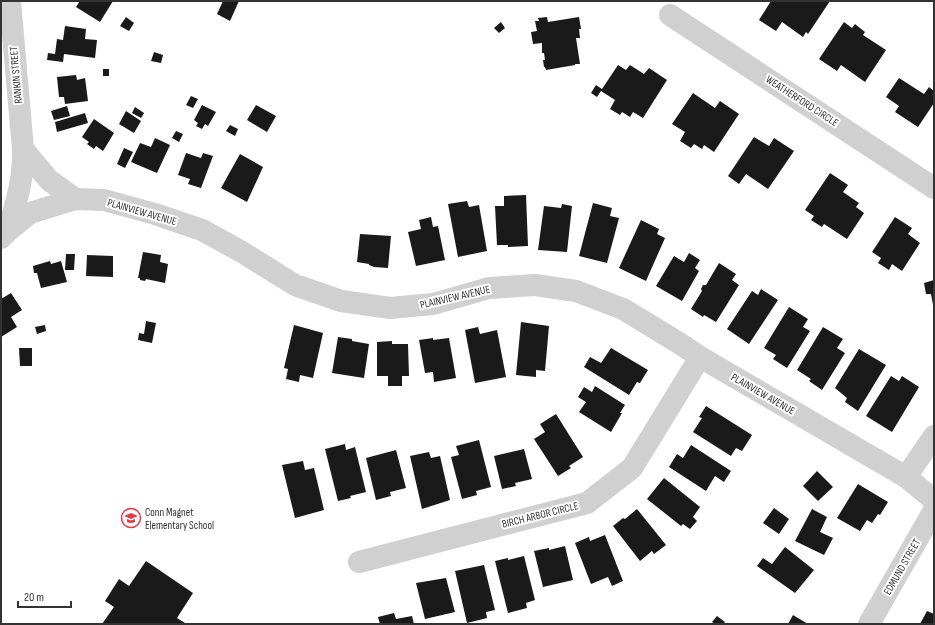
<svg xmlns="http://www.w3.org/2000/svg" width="935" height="625" font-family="'Sofia Sans Condensed',sans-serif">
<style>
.building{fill:#1a1a1a}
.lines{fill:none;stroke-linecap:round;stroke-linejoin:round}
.minor{stroke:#d0d0d0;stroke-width:22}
.labels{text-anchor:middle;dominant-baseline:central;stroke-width:4;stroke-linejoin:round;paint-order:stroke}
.street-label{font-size:11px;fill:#333;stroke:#fff}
.poi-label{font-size:11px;fill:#333;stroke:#fff;text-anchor:start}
</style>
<rect width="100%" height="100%" fill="#fff"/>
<g class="building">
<path d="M80,1H113L100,22L76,7Z"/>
<path d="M223,1H239L230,21L217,14Z"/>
<path d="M771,1H830L808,34L806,32L803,37L782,22L776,31L759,20Z"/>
<path d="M126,17L134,23L129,31L120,26Z"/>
<path d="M547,17L548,22L579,17L581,29H579L580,38H576L580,64H575V65L546,70L545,67H544L543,60H545L544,53H542V43L533,44L531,32L537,31L535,21H539L538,18Z"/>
<path d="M501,22L505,28L499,33L494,28Z"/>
<path d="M844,22L852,28L855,24L865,32L863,35L886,50L865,82L841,65L837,71L819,59Z"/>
<path d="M65,26L86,29L85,39L97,40L95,58L64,54L63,62L47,60L48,53L55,54L57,39L63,40Z"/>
<path d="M154,52L163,55L161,63L151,61Z"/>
<path d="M618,65L626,70L630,65L644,74L649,68L667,80L643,118L633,112L630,117L622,112L620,115L610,109L615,100L601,91L597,97L591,93L596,85L602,89Z"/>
<rect x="103" y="69" width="6" height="7"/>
<path d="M76,75L77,80L85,78L88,101L65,104L64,97H59L57,77Z"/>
<path d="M899,78L924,94L929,87L934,91V103L918,127L895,112L899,106L886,97Z"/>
<path d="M693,93L715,108L720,101L739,114L714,152L704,145L702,149L694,144L691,148L680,141L685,132L672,124Z"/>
<path d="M191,96L198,99L193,108L186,105Z"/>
<path d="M202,105L216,112L208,126L205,124L202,129L196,126L198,123L194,120Z"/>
<path d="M256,105L276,116L267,132L247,120Z"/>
<path d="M67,106L70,116L54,120L51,111Z"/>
<path d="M135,107L144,113L141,118L132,113Z"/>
<path d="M126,111L141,121L134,133L119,124Z"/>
<path d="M85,113L88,123L57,132L55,122Z"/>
<path d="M94,119L114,133L103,151L96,146L94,149L87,144L89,142L82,137Z"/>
<path d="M230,125L238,129L235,136L226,131Z"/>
<path d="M176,131L183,134L179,142L172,138Z"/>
<path d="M754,137L769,146L774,138L794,151L768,189L746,174L739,184L728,176Z"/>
<path d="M155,138L170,145L157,173L131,162L140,143L151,147Z"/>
<path d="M124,148L133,152L125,168L117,164Z"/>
<path d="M186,153L201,158L203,153L213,156L201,188L188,184L190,179L178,175Z"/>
<path d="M240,154L263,167L247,202L221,188Z"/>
<path d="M830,173L848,185L843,192L859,203L856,207L864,213L847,239L824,224L822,227L811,220L814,216L805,210Z"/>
<path d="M526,195L528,246L508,247V245H497L495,206H504V196Z"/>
<path d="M467,201L469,207L479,205L487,251L458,257L448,204Z"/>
<path d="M593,203L612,208L610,216L619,218L607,263L579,256Z"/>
<path d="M562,204L572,206L567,252L538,250L544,206L561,208Z"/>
<path d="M431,217L433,227L438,226L445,260L416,266L408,232L421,229L419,220Z"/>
<path d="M895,217L912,228L908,234L920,243L902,271L892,264L889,270L878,263L881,258L872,252Z"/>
<path d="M641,220L659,229L657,234L665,238L646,281L619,268Z"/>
<path d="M360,234L391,236L388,268L374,267L369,265V264L357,262Z"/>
<path d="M143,252L161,255L160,262L168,264L165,283L146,279L145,281L140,280V278H138Z"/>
<path d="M689,253L700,260L695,268L699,271L682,301L656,286L674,256L684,262Z"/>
<path d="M66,254H75L74,270H65Z"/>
<path d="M87,255L113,256V277L86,276Z"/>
<path d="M50,261L51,264L61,261L67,282L41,288L37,273H34L33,266Z"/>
<path d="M719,263L736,274L732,280L739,285L716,322L704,315L703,317L691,309L702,291L701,289L703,285H706Z"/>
<path d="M934,280V304L933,305L931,294H926L924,283Z"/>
<path d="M761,289L778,300L749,344L727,329L752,291L758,295Z"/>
<path d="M11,293L22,310L11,317L17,327L1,337V299Z"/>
<path d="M789,307L808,319L803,327L810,331L787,368L773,359L776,355L764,348Z"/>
<path d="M146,321L156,323L152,343L138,340L139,333L144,334Z"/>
<path d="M521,322L549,326L545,371L536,370V377L516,375Z"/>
<path d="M45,325L46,331L37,334L35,327Z"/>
<path d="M294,325L323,333L313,378L300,375L299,382L286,379L288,369L284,368Z"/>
<path d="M478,327L480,334L497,330L506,377L475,383L465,330Z"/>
<path d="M823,327L843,339L837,348L845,353L822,390L809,381L811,379L797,370Z"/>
<path d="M338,337L352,339V341L369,344L364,378L332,373Z"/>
<path d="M433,338V340L449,338L456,378L434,382L433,372L425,373L419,340Z"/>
<path d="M392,341V344H408L409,376H402V386H388V376H377V342Z"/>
<path d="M19,348H32V366H20Z"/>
<path d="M611,348L648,370L640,383L637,382L629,395L584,367L590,357L601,363Z"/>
<path d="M859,349L886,365L858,411L845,402L847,398L835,388Z"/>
<path d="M891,376L899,381L902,376L919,387L892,432L866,416Z"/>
<path d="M595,386L625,405L620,413H622L611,432L579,412L586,402L578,397L584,387L592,392Z"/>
<path d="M706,406L752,435L742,451L736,448L731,456L693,432L702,418L699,417Z"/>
<path d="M556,414L583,457L569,466L571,468L558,476L534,439L545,432L540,424Z"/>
<path d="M479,440L491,487L476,491L477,495L462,499L451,457L459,455L456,446Z"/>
<path d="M345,444L346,450L355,447L366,492L350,496L351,498L338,501L325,449Z"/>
<path d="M691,445L731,471L724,482L715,476L706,491L669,467L677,454L683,458Z"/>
<path d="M524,449L532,479L515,483L516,486L502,489L494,456Z"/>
<path d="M396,450L406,488L390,492L391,496L376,500L366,458Z"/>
<path d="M429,452L431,458L440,456L450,500L422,509L410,456Z"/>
<path d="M303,461L305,470L314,468L324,510L295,518L282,465Z"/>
<path d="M817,471L833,487L818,501L803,486Z"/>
<path d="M664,478L700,507L693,517L697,521L690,529L683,524L681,526L647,499Z"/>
<path d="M858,484L888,502L880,515L878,514L872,523L867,520L860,531L837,518Z"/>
<path d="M774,508L789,519L779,534L763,523Z"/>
<path d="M637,509L666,545L654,554L652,551L640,561L613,526L623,518L625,519Z"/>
<path d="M812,509L827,517L820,532L833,538L824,555L795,541Z"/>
<path d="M605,535L623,581L612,586L608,577L591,584L575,543L589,537L590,541Z"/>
<path d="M565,546L573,580L543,587L534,551L549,548V550Z"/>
<path d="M785,547L814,570L795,593L757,566L763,558L772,564Z"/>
<path d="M524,556L535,600L526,603L527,608L508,613L495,561L508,558V560Z"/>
<path d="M146,561L193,593L177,618L185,623L184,624H102L114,607L105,601L119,579L129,586Z"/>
<path d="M484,565L495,610L486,612L487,618L467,623L455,571Z"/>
<path d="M446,578L455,612L425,619L416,583Z"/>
<path d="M927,611L934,614V624H920Z"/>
<path d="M394,613L396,619L412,616L414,624H380L378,617Z"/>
<path d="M793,615L808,624H788Z"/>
<path d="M717,616L725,622L723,624H715L712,622Z"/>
</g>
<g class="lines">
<g class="minor">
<path d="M670,15L934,188"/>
<path d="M23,149L49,180L75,199"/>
<path d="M8,231C16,203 24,179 23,149L10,1"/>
<path d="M1,238L8,231L30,213L75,199L104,200L155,214L202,230L242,252L295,285L341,301L390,308L433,304L489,288L535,285L576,291L623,309L679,343L700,357L906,477L934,500"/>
<path d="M906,477L934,436"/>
<path d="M359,562L587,503L632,468L700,357"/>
<path d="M869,624L934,510"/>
</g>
</g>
<defs>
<symbol id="school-ring" viewBox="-11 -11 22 22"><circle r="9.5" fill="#fff" stroke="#e63946" stroke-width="1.5"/><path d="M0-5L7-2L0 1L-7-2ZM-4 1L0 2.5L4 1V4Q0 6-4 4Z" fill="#e63946"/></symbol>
</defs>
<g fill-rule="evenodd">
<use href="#school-ring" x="120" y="507" width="22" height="22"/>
</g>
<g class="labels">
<g class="street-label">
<text transform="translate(16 75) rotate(-95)">RANKIN STREET</text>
<text transform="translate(802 101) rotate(33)">WEATHERFORD CIRCLE</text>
<text transform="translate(142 212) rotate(16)">PLAINVIEW AVENUE</text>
<text transform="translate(455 297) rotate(-13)">PLAINVIEW AVENUE</text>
<text transform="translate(763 394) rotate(30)">PLAINVIEW AVENUE</text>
<text transform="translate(540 515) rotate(-14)">BIRCH ARBOR CIRCLE</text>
<text transform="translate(902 567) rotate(-60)">EDMUND STREET</text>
</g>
<g class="poi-label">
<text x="145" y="512">Conn Magnet<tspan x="145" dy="13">Elementary School</tspan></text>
</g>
</g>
<rect width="935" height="625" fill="none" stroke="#333333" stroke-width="4"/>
<path d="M18 601v6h53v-6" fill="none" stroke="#333333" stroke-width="2"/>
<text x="24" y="601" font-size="12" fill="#333333" stroke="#ffffff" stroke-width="3" paint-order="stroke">20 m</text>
</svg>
